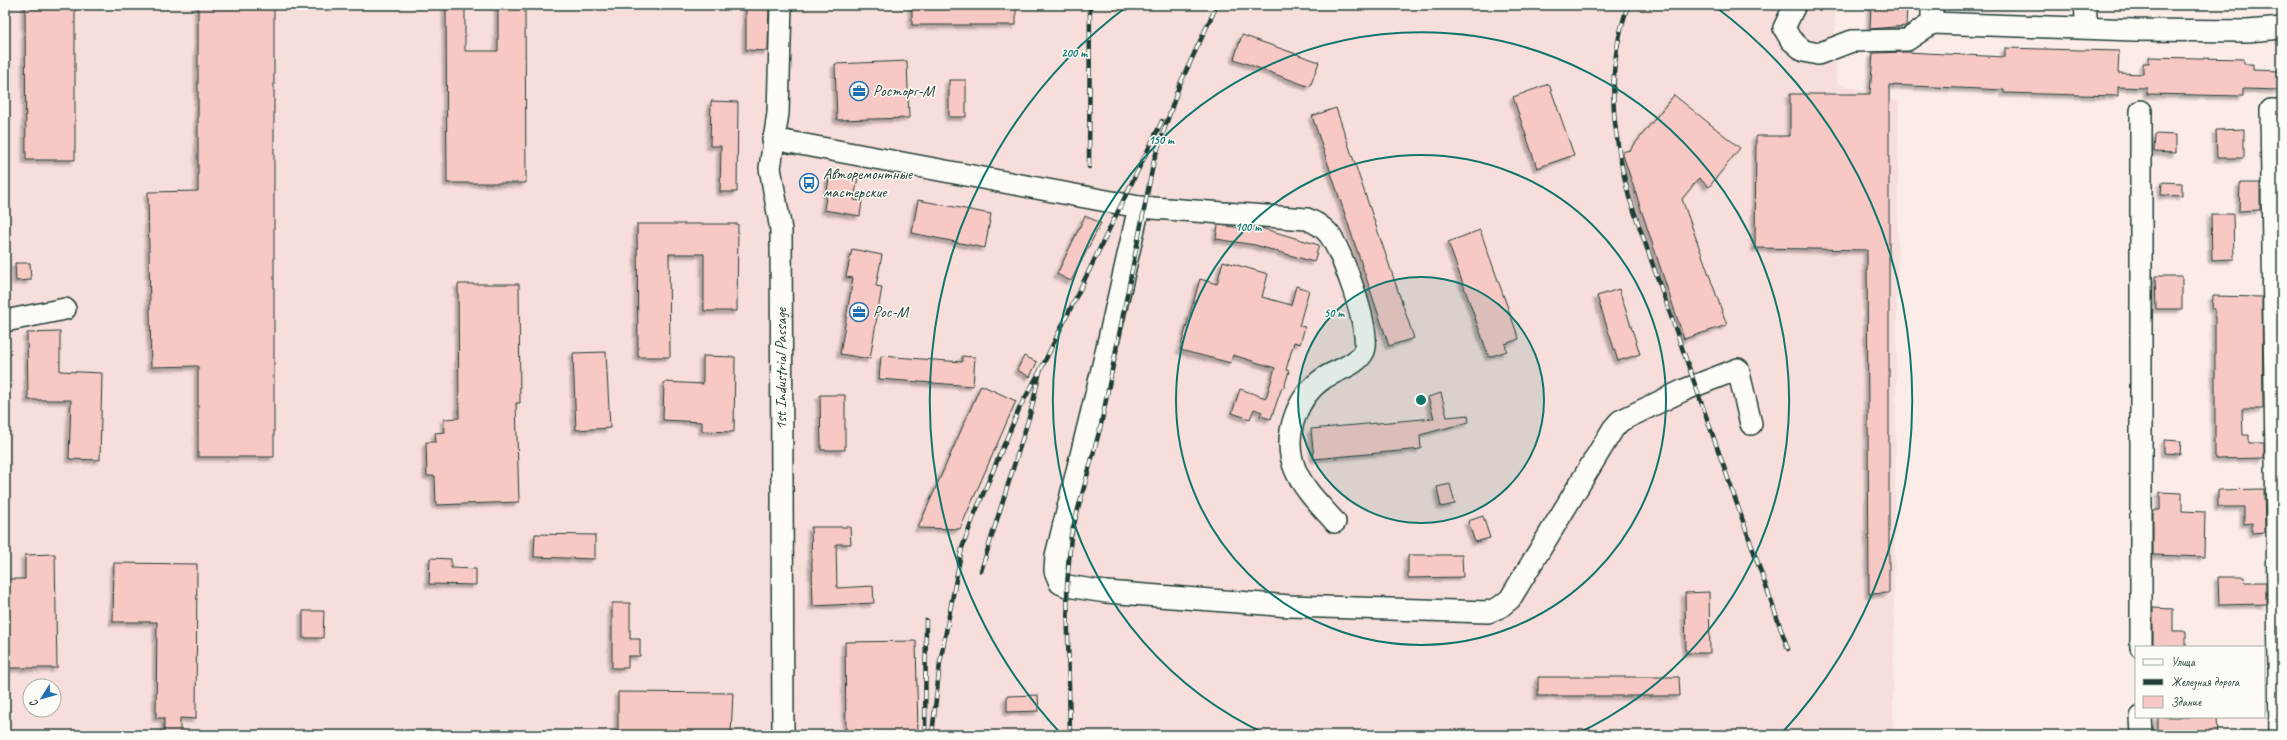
<svg xmlns="http://www.w3.org/2000/svg" width="2287" height="740" font-family="Caveat,sans-serif">
<style>
.built{fill:#f7deda;fill-rule:evenodd}
.building{fill:#f8c8c4;stroke:#1f3d34;filter:url(#shadow)}
.lines{fill:none;stroke-linecap:round;stroke-linejoin:round}
.minor-casing{stroke:#1f3d34;stroke-width:24}
.minor{stroke:#fdfcf7;stroke-width:21}
.rail-casing{stroke:#1f3d34;stroke-width:4.5}
.rail{stroke:#fdfcf7;stroke-width:3;stroke-dasharray:9;stroke-linecap:butt}
.ring{fill:none;stroke:#0f766e;stroke-width:2}
.labels{text-anchor:middle;dominant-baseline:central;stroke-width:3;stroke-linejoin:round;paint-order:stroke}
.poi-label{font-size:16px;fill:#1f3d34;stroke:#fdfcf7;text-anchor:start}
.street-label{font-size:16px;fill:#1f3d34;stroke:#fdfcf7}
.centre{fill:#0f766e;stroke:#fdfcf7;stroke-width:2}
.ring-label{font-size:12px;text-anchor:middle;font-weight:bold;fill:#0f766e;stroke:#fdfcf7;stroke-width:3;stroke-linejoin:round;paint-order:stroke}
</style>
<defs>
<filter id="shadow"><feDropShadow dx="-3.5" dy="3.5" stdDeviation="1" flood-color="#0004"/></filter>
</defs>
<rect width="100%" height="100%" fill="#fcece8"/>
<filter id="ink" filterUnits="userSpaceOnUse"><feTurbulence type="fractalNoise" baseFrequency=".025" numOctaves="2"/><feDisplacementMap in="SourceGraphic" scale="8" xChannelSelector="R" yChannelSelector="G"/><feConvolveMatrix kernelMatrix="1 2 1 2 8 2 1 2 1" color-interpolation-filters="sRGB"/></filter>
<g filter="url(#ink)">
<path class="built" d="M5,5H1834L1837,83L1899,101L1893,735H5ZM30,686H54V710H30Z"/>
<g class="building">
<path d="M25,5H75V160H26Z"/>
<path d="M198,5H274V457H198V366L151,367L148,192L198,191Z"/>
<path d="M446,5H465V51H498V5H525L526,183H447Z"/>
<path d="M746,5H769L768,51L746,50Z"/>
<rect x="912" y="5" width="104" height="20"/>
<path d="M1871,5H1907L1906,26L1870,29Z"/>
<path d="M1242,35L1319,62L1310,87L1234,59Z"/>
<path d="M2005,48L2119,51L2118,73L2143,74V63H2149V57L2244,59V64H2253V70L2282,71V90L2243,89V96L2147,94V88L2118,87V96L2004,93V90L1889,85V593L1869,594L1867,250L1755,248L1756,136H1790V94H1870L1873,53L1906,52L2005,57Z"/>
<path d="M907,61L909,118L837,120L835,64Z"/>
<rect x="949" y="80" width="17" height="37"/>
<path d="M1549,84L1574,155L1537,168L1513,97Z"/>
<path d="M1674,95L1740,148L1709,187L1699,178L1682,199L1727,325L1684,339L1622,152L1630,150Z"/>
<path d="M711,101L738,102L737,192H720L721,146H710Z"/>
<path d="M1336,108L1414,338L1389,346L1312,116Z"/>
<path d="M2244,129V158H2217L2216,130Z"/>
<path d="M2155,134L2176,135V153L2154,152Z"/>
<path d="M830,172L858,177L854,200L862,201L860,216L824,210Z"/>
<path d="M2162,182L2182,183V196L2161,195Z"/>
<path d="M2240,183H2260V210L2239,211Z"/>
<path d="M918,200L991,214L985,248L912,233Z"/>
<path d="M2211,214H2233L2234,259L2212,260Z"/>
<path d="M1085,216L1101,223L1071,281L1057,274Z"/>
<path d="M637,224H738L737,311H704V254H669L670,357H638Z"/>
<path d="M1218,225L1259,230L1261,228L1319,245L1314,262L1255,245L1216,239Z"/>
<path d="M1480,230L1519,339L1505,344L1507,351L1489,357L1448,242Z"/>
<path d="M852,249L882,255L876,286L882,287L870,359L840,354L853,278L846,277Z"/>
<path d="M1223,261L1268,274L1262,297L1291,305L1296,286L1309,290L1299,326L1305,327L1300,344L1294,342L1286,370L1289,371L1284,388L1282,387L1271,419L1260,416L1262,412L1254,409L1250,419L1232,413L1240,389L1266,398L1275,368L1233,355L1231,363L1180,350L1200,279L1217,284Z"/>
<path d="M15,263H30L31,280L16,281Z"/>
<path d="M2155,276H2182V309H2156Z"/>
<path d="M458,284H519L520,403H516L519,502L436,505L435,476H427L426,442H436L435,433L445,432L444,419L459,418Z"/>
<path d="M1619,289L1640,354L1618,361L1597,296Z"/>
<path d="M2213,296L2262,297L2263,409H2242L2243,435H2249V443H2264V458L2215,459V309H2212Z"/>
<path d="M60,332V371L102,373L100,460L69,459L71,400H28L27,333Z"/>
<path d="M606,352L610,428L576,430L573,353Z"/>
<path d="M703,356L735,357L734,432L702,431V422L663,420L664,382L703,384Z"/>
<path d="M881,356L962,362V356L975,357L973,386L879,379Z"/>
<path d="M1024,356L1037,362L1030,377L1017,370Z"/>
<path d="M981,385L1016,401L960,529L918,528Z"/>
<path d="M1441,393L1447,417L1468,415L1469,422L1420,435L1421,449L1314,459L1311,429L1434,418L1428,397Z"/>
<path d="M820,395H845V450H821Z"/>
<path d="M2164,440L2181,441L2180,454L2164,453Z"/>
<path d="M1450,484L1455,504L1441,507L1437,487Z"/>
<path d="M2264,489L2265,532L2252,533V523L2244,524V507H2218V490Z"/>
<path d="M2160,492L2182,493V511L2205,512L2204,557L2153,555V510H2160Z"/>
<path d="M1483,516L1490,538L1475,542L1468,521Z"/>
<path d="M811,527H850L851,544H836L837,588L873,586L874,603L813,606Z"/>
<path d="M535,534L595,535V559L534,557Z"/>
<path d="M55,554L57,668H5L6,579H25V555Z"/>
<path d="M1408,555H1462L1463,577L1408,578Z"/>
<path d="M430,558L451,559V568L476,569V585L429,584Z"/>
<path d="M114,563L197,564L196,719L180,718V735H164V718H156L157,622H113Z"/>
<path d="M2218,577H2244L2245,582H2266V604L2219,605Z"/>
<path d="M1709,592L1710,653H1686L1685,593Z"/>
<path d="M612,603H630V639H640V656H628V668H612Z"/>
<path d="M2153,608L2173,609V631H2186V647H2153Z"/>
<path d="M303,611H324L323,638H303Z"/>
<path d="M916,641L918,735H846L845,642Z"/>
<path d="M1538,677H1679L1680,696H1538Z"/>
<path d="M618,692L733,693L731,735H618Z"/>
<path d="M1038,695L1039,711L1007,712V696Z"/>
<path d="M2158,717H2217L2218,735H2200L2199,730H2158Z"/>
</g>
<g class="lines">
<defs>
<g id="minor">
<path d="M781,5L778,113L770,168L781,230L783,735"/>
<path d="M1795,5L1784,28L1791,40L1804,51L1818,54L1852,41L1907,40L1932,23"/>
<path d="M1932,5V23L2135,30L2248,31L2282,28"/>
<path d="M2085,5L2087,28"/>
<path d="M773,139L1139,207L1100,378L1056,556L1055,571L1060,583L1067,586L1106,592L1290,606L1488,612L1500,607L1510,599L1613,429L1620,421L1684,390L1738,369L1751,424"/>
<path d="M1139,207L1307,219C1316,223 1322,226 1329,234C1342,251 1372,333 1364,351C1358,365 1336,370 1324,378C1296,397 1282,437 1295,469C1303,489 1321,506 1335,522"/>
<path d="M5,321L65,309"/>
<path d="M2141,647V111"/>
<path d="M2141,717L2142,735"/>
<path d="M2280,735L2271,110H2282"/>
</g>
</defs>
<use href="#minor" class="minor-casing"/>
<use href="#minor" class="minor"/>
<defs>
<g id="rail">
<path d="M1628,5C1605,72 1612,130 1629,197L1788,649"/>
<path d="M1089,167L1090,5"/>
<path d="M1040,371L1162,121"/>
<path d="M925,735L926,620"/>
<path d="M932,735L940,663L962,548L975,513L1020,407L1040,371L1031,411L981,571"/>
<path d="M1070,735L1067,586L1071,535L1101,425L1154,160L1179,86L1217,5"/>
</g>
</defs>
<use href="#rail" class="rail-casing"/>
<use href="#rail" class="rail"/>
</g>
</g>
<circle cx="1421" cy="400" r="123" fill="#0f766e" fill-opacity=".12"/>
<g class="ring">
<circle cx="1421" cy="400" r="123"/>
<circle cx="1421" cy="400" r="245"/>
<path d="M1268 735A368 368 0 1 1 1574 735"/>
<path d="M1062 735A491 491 0 0 1 1129 5M1713 5A491 491 0 0 1 1780 735"/>
</g>
<defs>
<symbol id="office-ring" viewBox="-11 -11 22 22"><circle r="9.5" fill="#fdfcf7" stroke="#1f6fb2" stroke-width="1.5"/><path d="M-6-3h4V-5.5h4V-3h4V5H-6ZM-1-4.5V-3h2v-1.5ZM-6 0V1H6V0Z" fill="#1f6fb2"/></symbol>
<symbol id="bus-ring" viewBox="-11 -11 22 22"><circle r="9.5" fill="#fdfcf7" stroke="#1f6fb2" stroke-width="1.5"/><path d="M-5-6H5V4H4V6H2V4H-2V6H-4V4H-5ZM-3.5-4V0h7V-4ZM-3.5 1.2v1.5H-2V1.2ZM2 1.2v1.5H3.5V1.2Z" fill="#1f6fb2"/></symbol>
</defs>
<g fill-rule="evenodd">
<use href="#office-ring" x="848" y="80" width="22" height="22"/>
<use href="#bus-ring" x="798" y="172" width="22" height="22"/>
<use href="#office-ring" x="848" y="301" width="22" height="22"/>
</g>
<g class="labels">
<g class="poi-label">
<text x="873" y="91">Росторг-М</text>
<text x="823" y="174">Авторемонтные<tspan x="823" dy="18">мастерские</tspan></text>
<text x="873" y="312">Рос-М</text>
</g>
<g class="street-label">
<text transform="translate(781 369) rotate(-90)">1st Industrial Passage</text>
</g>
</g>
<circle cx="1421" cy="400" r="6" class="centre"/>
<g class="ring-label">
<text x="1074" y="57">200 m</text>
<text x="1161" y="144">150 m</text>
<text x="1248" y="231">100 m</text>
<text x="1334" y="317">50 m</text>
</g>
<rect width="2287" height="740" fill="none" stroke="#fdfcf7" stroke-width="20"/>
<rect x="10" y="10" width="2267" height="720" fill="none" stroke="#1f3d34" stroke-width="1.5" filter="url(#ink)"/>
<rect x="2135" y="646" width="130" height="72" fill="#fdfcf7" stroke="#a4b0a9"/>
<rect x="2143" y="659" width="20" height="6" fill="#fdfcf7" stroke="#a4b0a9"/>
<text x="2171" y="666" font-size="12" fill="#1f3d34">Улица</text>
<rect x="2143" y="679" width="20" height="6" fill="#1f3d34" stroke="#a4b0a9"/>
<text x="2171" y="686" font-size="12" fill="#1f3d34">Железная дорога</text>
<rect x="2143" y="696" width="20" height="12" fill="#f8c8c4" stroke="#a4b0a9"/>
<text x="2171" y="706" font-size="12" fill="#1f3d34">Здание</text>
<g transform="translate(42 698) rotate(233)"><circle r="19" fill="#fdfcf7" stroke="#a4b0a9"/>
<path d="M0-3L7 15L0 10L-7 15Z" fill="#1f6fb2"/>
<text y="-6" font-size="11" font-weight="bold" text-anchor="middle" fill="#1f3d34">С</text>
</g>
</svg>
